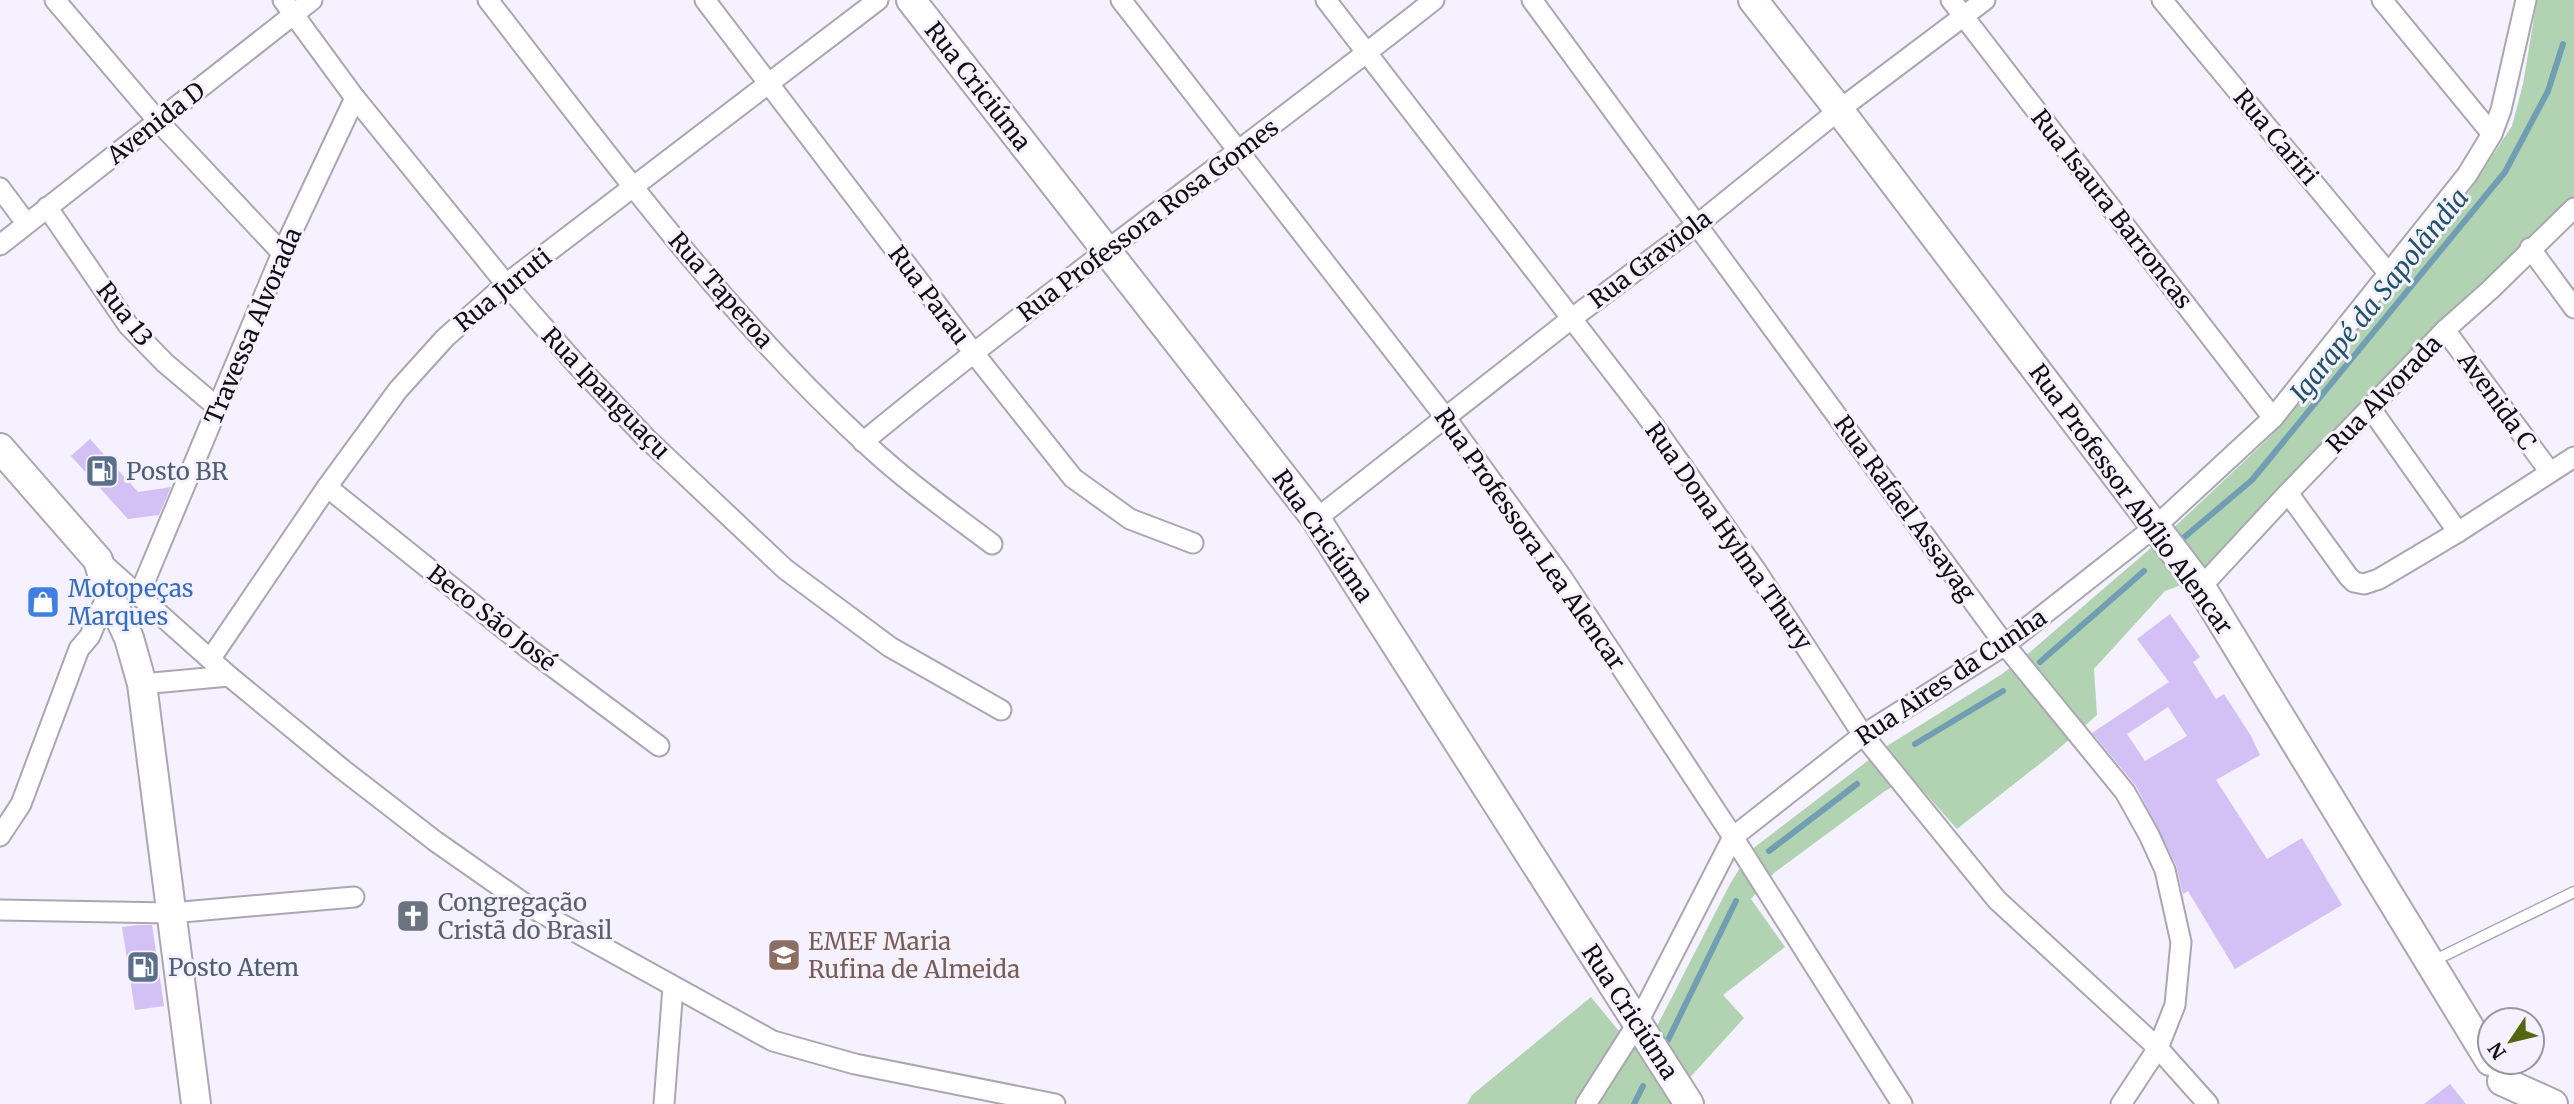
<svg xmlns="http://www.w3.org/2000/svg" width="2574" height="1104" font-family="Merriweather,serif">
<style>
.green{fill:#b1d3b2}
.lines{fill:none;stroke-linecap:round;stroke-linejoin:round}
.stream{stroke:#719eb2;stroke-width:6}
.building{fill:#d3c0f5;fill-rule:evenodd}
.lane-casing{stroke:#aaa6b2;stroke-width:13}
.street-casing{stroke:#aaa6b2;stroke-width:23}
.secondary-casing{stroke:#aaa6b2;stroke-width:32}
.lane{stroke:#fff;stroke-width:10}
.street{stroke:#fff;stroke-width:19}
.secondary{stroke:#fff;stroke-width:28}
.labels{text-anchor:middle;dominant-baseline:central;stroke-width:6;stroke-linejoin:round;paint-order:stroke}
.street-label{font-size:24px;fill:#100e12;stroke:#f5f1fe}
.service-label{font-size:24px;fill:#4e5e75;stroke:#f5f1fe;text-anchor:start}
.shop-label{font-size:24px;fill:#366cbe;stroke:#f5f1fe;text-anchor:start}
.worship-label{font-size:24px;fill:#5b616d;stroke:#f5f1fe;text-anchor:start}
.education-label{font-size:24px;fill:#785e54;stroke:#f5f1fe;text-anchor:start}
.water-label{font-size:26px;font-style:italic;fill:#205468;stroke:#f5f1fe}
</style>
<rect width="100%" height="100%" fill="#f5f1fe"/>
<path class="green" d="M2537,0H2574V201L2206,576L2165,591L2094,669L2097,715L2056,751L1957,829L1911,777L1885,791L1774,873L1751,899L1785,947L1723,995L1744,1018L1685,1083L1672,1104H1467L1472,1095L1591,997L1618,1030H1655L1730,884L1751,850L1887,746L2002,674L2030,652L2166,535L2271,436L2318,376L2468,193L2512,126L2523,84Z"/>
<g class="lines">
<g class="stream">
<path d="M2181,540L2252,480L2505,172L2548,91L2563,44"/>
<path d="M2040,662L2144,571"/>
<path d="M1915,744L2003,691"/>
<path d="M1769,851L1857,784"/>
<path d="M1668,1040L1736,901"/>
<path d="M1634,1104L1643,1086"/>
</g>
</g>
<g class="building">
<path d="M90,439L138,492L171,487L159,515L128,519L71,456Z"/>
<path d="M2170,614L2200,657L2193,662L2216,699L2224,694L2251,736L2260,755L2216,780L2267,859L2302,838L2342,905L2235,969L2188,891L2183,894L2176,865L2136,786L2092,733L2169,682L2137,639ZM2168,707L2187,736L2145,761L2127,734Z"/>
<path d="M138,925H152L164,1006L135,1010L122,927Z"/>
<path d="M2450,1084L2466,1104H2424Z"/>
</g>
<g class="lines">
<defs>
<path id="lane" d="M2431,962L2574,892"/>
<g id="street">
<path d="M55,0L158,121L282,253"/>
<path d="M283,0L355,98L506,284L576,364L646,438L785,569L890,647L1001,710"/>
<path d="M488,0C606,152 721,310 863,441C903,479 948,511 992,544"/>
<path d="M705,0L973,352L1073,478L1130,519L1193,543"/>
<path d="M1121,0L1445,417L1561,576L1733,837L1902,1104"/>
<path d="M1326,0L1646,415L1757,572L1863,735L1997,900L2158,1048L2208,1104"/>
<path d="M1532,0L2005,645L2125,792L2149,835L2165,870L2181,942L2175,1005L2158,1048L2121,1104"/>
<path d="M1951,0L2273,418"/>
<path d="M2162,0L2389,274"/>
<path d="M2382,0L2492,134"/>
<path d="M0,188L26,223"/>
<path d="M47,207L128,325L165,363L217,407"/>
<path d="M0,245L312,0"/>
<path d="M2530,248L2574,308"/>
<path d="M2445,330L2550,472"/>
<path d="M2371,409L2458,532"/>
<path d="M863,442C1049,289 1245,149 1434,0"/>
<path d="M327,487L529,649L659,746"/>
<path d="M2288,493L2348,576L2354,582L2364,584L2379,579L2458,532L2574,457"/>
<path d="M1316,519L1571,319L1698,224L1839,110L1985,0"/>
<path d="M99,560L229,676L342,769L435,841L525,904L773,1041L855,1064L1055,1104"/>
<path d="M2201,587L2288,493L2445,330L2490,290L2574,208"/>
<path d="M139,595L282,253L355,98"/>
<path d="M211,658L327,487L398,390L445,338L506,284L878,0"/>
<path d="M142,684L229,676"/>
<path d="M0,836L21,804L79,649L90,636L108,593"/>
<path d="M0,910L171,913L354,897"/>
<path d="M664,1104L673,987"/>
<path d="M1586,1104L1637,1024L1733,837L1863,735L2005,645L2156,526L2273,418L2467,175L2492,134L2501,110L2526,0"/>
</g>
<g id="secondary">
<path d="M911,0L1316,519L1689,1104"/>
<path d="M1753,0L1839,110L2201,587L2490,1061"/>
<path d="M0,448L98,560L108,593L129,638L142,684L196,1104"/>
<path d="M2502,1081L2553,1104"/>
</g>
</defs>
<use href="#lane" class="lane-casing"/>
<use href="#street" class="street-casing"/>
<use href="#secondary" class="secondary-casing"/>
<use href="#lane" class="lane"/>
<use href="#street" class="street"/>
<use href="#secondary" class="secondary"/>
</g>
<defs>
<symbol id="fuel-square" viewBox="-11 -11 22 22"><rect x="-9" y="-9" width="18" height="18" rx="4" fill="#5c6f8a" stroke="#f5f1fe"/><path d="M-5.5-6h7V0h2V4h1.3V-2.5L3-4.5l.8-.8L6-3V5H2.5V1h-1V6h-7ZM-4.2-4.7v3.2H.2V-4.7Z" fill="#fff"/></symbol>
<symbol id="shop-square" viewBox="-11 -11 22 22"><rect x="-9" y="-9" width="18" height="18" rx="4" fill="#3f7fe0" stroke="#f5f1fe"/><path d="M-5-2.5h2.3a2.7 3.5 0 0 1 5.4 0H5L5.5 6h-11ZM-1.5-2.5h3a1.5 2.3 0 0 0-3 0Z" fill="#fff"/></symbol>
<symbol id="church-square" viewBox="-11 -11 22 22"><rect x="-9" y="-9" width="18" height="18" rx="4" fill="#6b7280" stroke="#f5f1fe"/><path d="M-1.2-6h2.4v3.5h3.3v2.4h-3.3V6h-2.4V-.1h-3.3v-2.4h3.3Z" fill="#fff"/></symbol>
<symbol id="school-square" viewBox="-11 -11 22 22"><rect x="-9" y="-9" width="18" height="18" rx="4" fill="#8d6e63" stroke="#f5f1fe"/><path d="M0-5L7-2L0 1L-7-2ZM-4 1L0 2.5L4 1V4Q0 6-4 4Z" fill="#fff"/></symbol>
</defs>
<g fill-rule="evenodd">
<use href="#fuel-square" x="83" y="452" width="38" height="38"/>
<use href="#shop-square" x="24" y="583" width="38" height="38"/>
<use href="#church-square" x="394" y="897" width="38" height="38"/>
<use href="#school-square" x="765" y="936" width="38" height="38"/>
<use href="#fuel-square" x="124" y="948" width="38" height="38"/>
</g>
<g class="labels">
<g class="street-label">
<text transform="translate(978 86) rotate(52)">Rua Criciúma</text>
<text transform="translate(156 123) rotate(-38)">Avenida D</text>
<text transform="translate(2276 137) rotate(50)">Rua Cariri</text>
<text transform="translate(2112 209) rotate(52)">Rua Isaura Barroncas</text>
<text transform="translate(1148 220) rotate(-37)">Rua Professora Rosa Gomes</text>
<text transform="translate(1650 259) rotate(-37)">Rua Graviola</text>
<text transform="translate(503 290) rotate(-39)">Rua Juruti</text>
<text transform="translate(721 290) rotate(49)">Rua Taperoa</text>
<text transform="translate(929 295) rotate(53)">Rua Parau</text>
<text transform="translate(125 314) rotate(52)">Rua 13</text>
<text transform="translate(253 326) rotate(-67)">Travessa Alvorada</text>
<text transform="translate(606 393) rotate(46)">Rua Ipanguaçu</text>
<text transform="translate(2384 394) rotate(-46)">Rua Alvorada</text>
<text transform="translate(2497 401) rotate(54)">Avenida C</text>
<text transform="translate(2131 499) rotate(54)">Rua Professor Abílio Alencar</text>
<text transform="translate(1905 508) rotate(54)">Rua Rafael Assayag</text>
<text transform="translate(1323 536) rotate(55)">Rua Criciúma</text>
<text transform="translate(1729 536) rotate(55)">Rua Dona Hylma Thury</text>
<text transform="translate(1530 539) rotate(55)">Rua Professora Lea Alencar</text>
<text transform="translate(492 618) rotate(38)">Beco São José</text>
<text transform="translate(1951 677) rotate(-34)">Rua Aires da Cunha</text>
<text transform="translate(1630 1012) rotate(57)">Rua Criciúma</text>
</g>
<g class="service-label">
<text x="126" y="471">Posto BR</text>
<text x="168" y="967">Posto Atem</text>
</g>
<g class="shop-label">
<text x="68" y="588">Motopeças<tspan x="68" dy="28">Marques</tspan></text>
</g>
<g class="worship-label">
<text x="438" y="902">Congregação<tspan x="438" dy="28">Cristã do Brasil</tspan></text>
</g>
<g class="education-label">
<text x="808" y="941">EMEF Maria<tspan x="808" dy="28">Rufina de Almeida</tspan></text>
</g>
<g class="water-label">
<text transform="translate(2379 295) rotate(-51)">Igarapé da Sapolândia</text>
</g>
</g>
<g transform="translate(2511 1041) rotate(235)"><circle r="33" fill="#f5f1fe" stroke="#9996a0" stroke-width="2"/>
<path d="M0-5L12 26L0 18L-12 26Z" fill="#556610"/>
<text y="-10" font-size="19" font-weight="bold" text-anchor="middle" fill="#100e12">N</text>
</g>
</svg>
